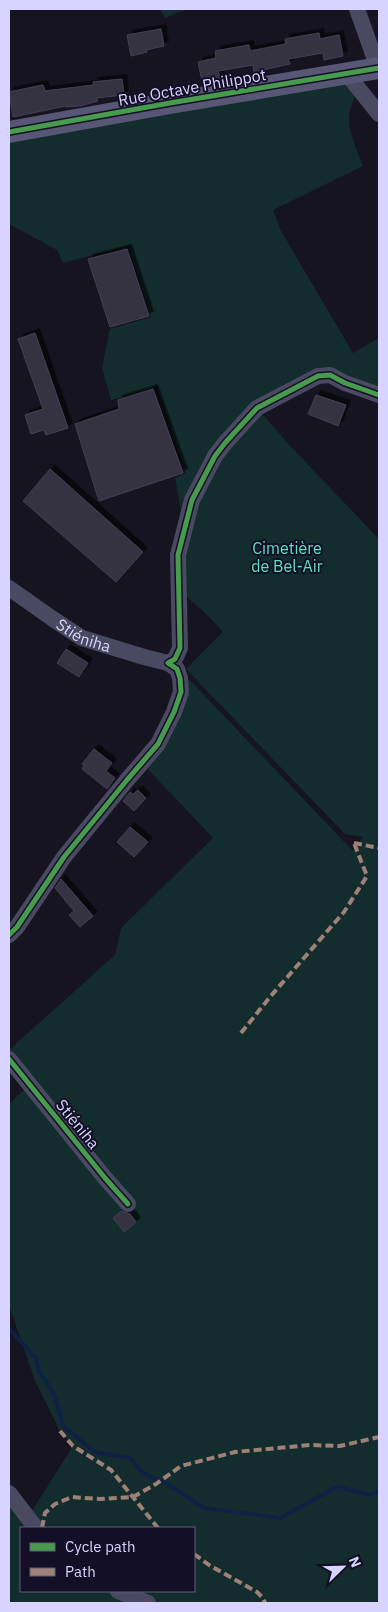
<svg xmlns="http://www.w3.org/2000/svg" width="388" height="1612" font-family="'IBM Plex Sans',sans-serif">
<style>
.green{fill:#132c2d;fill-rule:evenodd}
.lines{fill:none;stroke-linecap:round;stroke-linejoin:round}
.stream{stroke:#0d2144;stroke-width:4}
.building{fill:#343243;stroke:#433f54;filter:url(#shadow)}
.street{stroke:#4a4962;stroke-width:16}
.secondary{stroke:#575674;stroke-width:22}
.quiet{stroke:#9e8076;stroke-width:4;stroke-dasharray:8 4;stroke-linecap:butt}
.cycleway-casing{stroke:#130f26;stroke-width:8}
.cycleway{stroke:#469c4c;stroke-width:5}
.labels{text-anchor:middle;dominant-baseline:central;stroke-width:4;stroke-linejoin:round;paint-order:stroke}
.street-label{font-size:16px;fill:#d9d4ff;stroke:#130f26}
.park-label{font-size:16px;fill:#5fe0c0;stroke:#130f26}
</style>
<defs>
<filter id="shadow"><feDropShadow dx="4.5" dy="-4.5" stdDeviation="0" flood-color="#0009"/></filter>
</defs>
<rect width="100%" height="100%" fill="#161421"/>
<g class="green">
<path d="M160,9H187L165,18Z"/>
<path d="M346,73L359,90C340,118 352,137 363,166L273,210L281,231L353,353L379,338V395L330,375L257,408L292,448L379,539V1603H9V1493L28,1517L73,1446L60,1431L36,1383L9,1306V1104L29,1085L9,1059V1050L115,955L121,928L213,838L142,763L185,675L353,851L363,837L345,834L186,669L223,632L205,613L178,589L185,531L175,478L186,473L157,387L111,400L102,367L110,329L151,317L128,246L63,263L57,250L9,224V132ZM21,1528H194V1591H21Z"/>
</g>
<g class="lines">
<path class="stream" d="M9,1329L36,1358L39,1371L53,1392L64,1427L95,1452L130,1458L143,1473L166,1483L204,1508L280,1518L337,1487L370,1495L379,1491"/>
</g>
<g class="building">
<path d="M161,29L164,46L146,50L147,52L131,56L127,35Z"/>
<path d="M319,33L320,39L339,35L343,56L324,60L323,53L288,59L290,64L254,72L253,65L218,71L220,78L202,81L198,62L216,58L215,51L249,45L250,51L286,44L285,39Z"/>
<path d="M122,79L124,95L96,98L98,101L80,106L66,107V106L13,117L9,92L43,85L45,91L94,85L93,82Z"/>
<path d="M127,249L149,316L110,327L88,259Z"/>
<path d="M35,333L68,428L46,435L44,430L31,434L25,415L43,409L18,339Z"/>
<path d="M153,389L183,473L99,501L75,424L119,409L118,400Z"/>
<path d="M316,395L346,405L338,426L308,414Z"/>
<path d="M50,469L143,552L116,582L23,501Z"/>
<path d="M66,649L88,663L79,677L57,663Z"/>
<path d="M94,749L112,763L106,771L115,778L107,789L82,769L84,766L82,764Z"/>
<path d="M138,790L146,798L134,811L123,801L130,792L133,794Z"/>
<path d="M130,827L148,842L134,857L117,842Z"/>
<path d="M61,879L93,916L80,927L69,915L74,911L55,888Z"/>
<path d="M121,1211L130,1214L136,1222L124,1232L113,1218Z"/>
</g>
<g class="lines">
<g class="street">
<path d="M357,9L378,68"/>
<path d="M346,73L379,114"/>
<path id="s1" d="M9,588L53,619L82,638L144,657L168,663"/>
<path d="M9,935L17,927L64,857L127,780L158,744L174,712L181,692L180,678L177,669L168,663L175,659L180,648L178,555L192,500L215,456L225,443L257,408L318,376L330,375L345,383L379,395"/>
<path d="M9,1059L105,1178L128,1204"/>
<path d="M9,1493L36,1528"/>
<path d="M118,1591L148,1603"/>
</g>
<path class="secondary" d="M9,132L170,103L379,68"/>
<g class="quiet">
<path d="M354,843L379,848"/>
<path d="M241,1033L270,997L344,912L367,876L354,843"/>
<path d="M60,1431L73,1446L111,1470L158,1528"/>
<path d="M42,1528L45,1513L55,1504L72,1497L100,1499L133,1497L156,1484L181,1466L235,1452L310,1445L340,1446L379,1437"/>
<path d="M194,1554L209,1565L257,1592L263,1598L265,1603"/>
</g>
<defs>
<g id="cycleway">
<path d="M9,132L170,103L379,68"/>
<path d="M9,935L17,927L64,857L127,780L158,744L174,712L181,692L180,678L177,669L168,663L175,659L180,648L178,555L192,500L215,456L225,443L257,408L318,376L330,375L345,383L379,395"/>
<path d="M9,1059L105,1178L128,1204"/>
</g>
</defs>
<use href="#cycleway" class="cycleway-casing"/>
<use href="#cycleway" class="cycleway"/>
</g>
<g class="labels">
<g class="street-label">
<text transform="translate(192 87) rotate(-10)">Rue Octave Philippot</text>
<text stroke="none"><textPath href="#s1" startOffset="89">Stiéniha</textPath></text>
<text transform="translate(78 1124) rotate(51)">Stiéniha</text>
</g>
<g class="park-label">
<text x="287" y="548">Cimetière<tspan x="287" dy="18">de Bel-Air</tspan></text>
</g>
</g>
<rect width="388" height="1612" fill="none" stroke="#d9d4ff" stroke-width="20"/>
<rect x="20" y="1527" width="175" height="65" fill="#130f26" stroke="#625e7d"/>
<rect x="30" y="1543" width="25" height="8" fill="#469c4c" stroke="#625e7d"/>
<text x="65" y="1552" font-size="15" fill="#d9d4ff">Cycle path</text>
<rect x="30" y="1568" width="25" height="8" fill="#9e8076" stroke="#625e7d"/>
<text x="65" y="1577" font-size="15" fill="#d9d4ff">Path</text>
<g transform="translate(343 1567) rotate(67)" stroke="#130f26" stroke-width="4" paint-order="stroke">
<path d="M0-4L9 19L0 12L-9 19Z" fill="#d9d4ff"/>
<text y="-8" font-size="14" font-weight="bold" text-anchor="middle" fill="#d9d4ff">N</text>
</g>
</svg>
